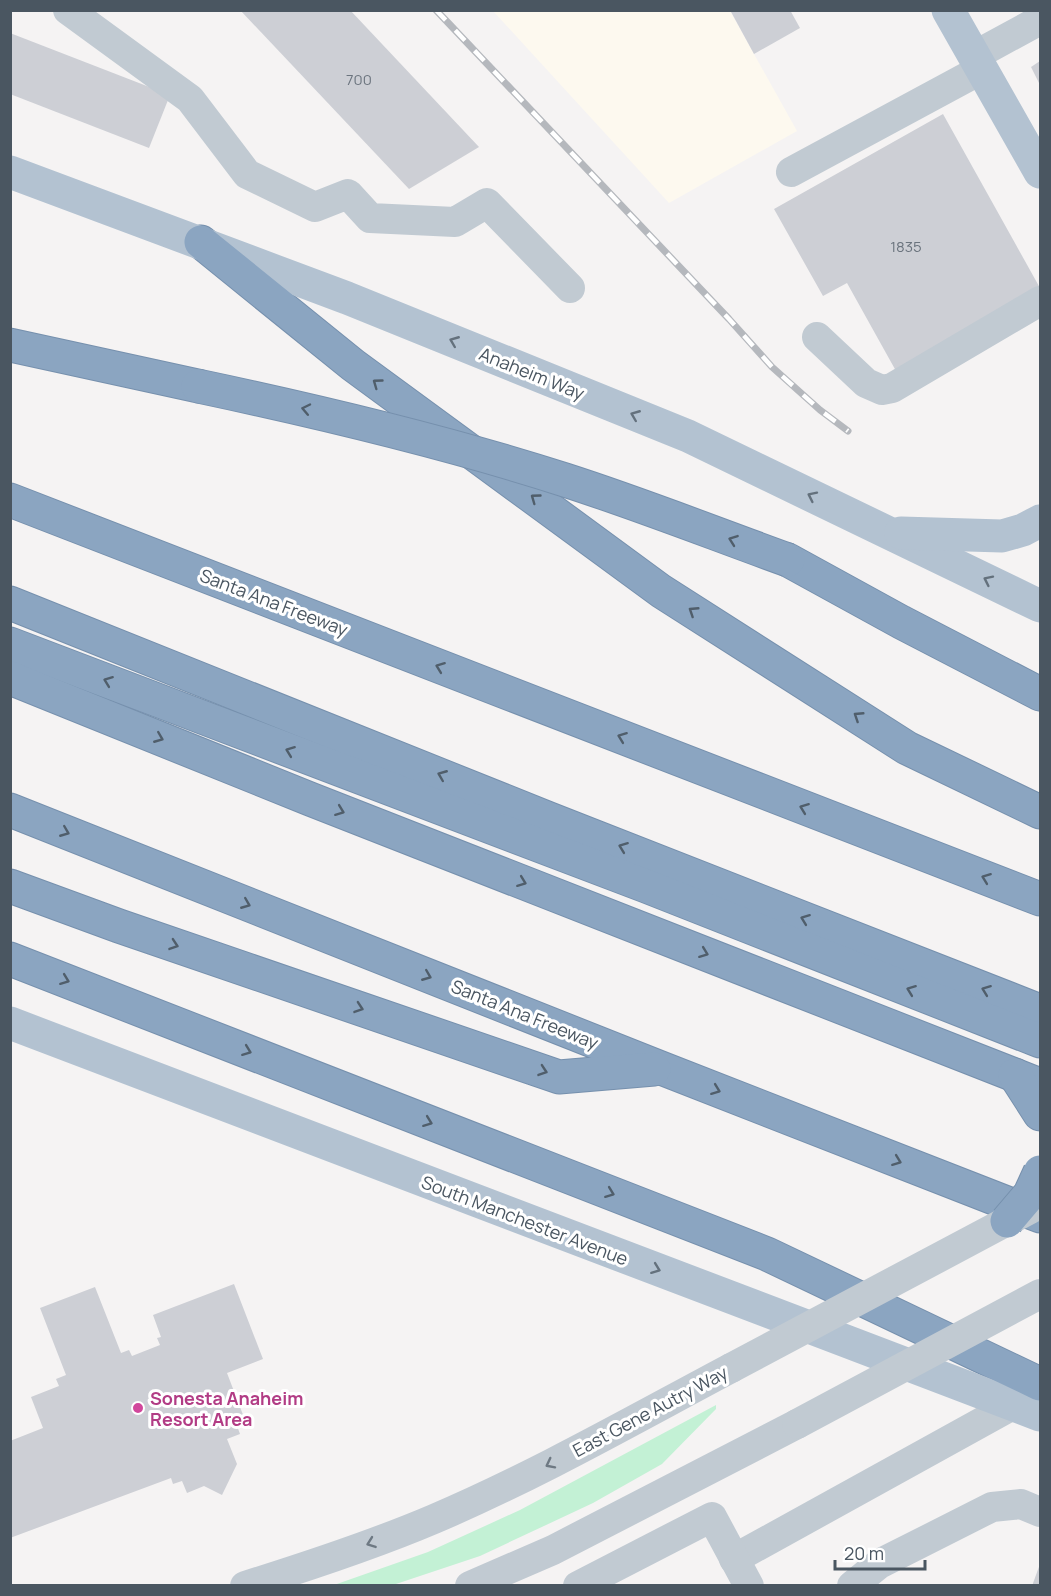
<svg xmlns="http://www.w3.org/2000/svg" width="1051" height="1596" font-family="Manrope,sans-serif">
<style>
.commercial{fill:#fdf9ef}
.green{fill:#c3f1d5}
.building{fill:#cdcfd5}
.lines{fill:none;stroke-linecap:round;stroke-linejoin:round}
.highway-casing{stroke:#7690ad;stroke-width:35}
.minor{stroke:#c1cad2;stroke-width:30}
.major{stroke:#b3c2d1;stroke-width:33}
.highway{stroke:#8ba5c1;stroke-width:33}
.rail-casing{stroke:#b5b8bd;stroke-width:7}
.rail{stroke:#fff;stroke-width:4.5;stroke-dasharray:14;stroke-linecap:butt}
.highway-bridge-casing{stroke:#7690ad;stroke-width:35;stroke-linecap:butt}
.minor-bridge{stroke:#c1cad2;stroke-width:30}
.highway-bridge{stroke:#8ba5c1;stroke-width:33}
.oneway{stroke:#64717d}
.oneway2{stroke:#505e6b}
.oneway3{stroke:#6e7983}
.hotel-dot{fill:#d1479c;stroke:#fff;stroke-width:2}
.labels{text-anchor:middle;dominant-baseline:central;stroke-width:6;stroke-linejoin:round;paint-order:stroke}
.number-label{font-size:15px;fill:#6b747e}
.street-label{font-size:18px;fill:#4a5661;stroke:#fff}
.hotel-label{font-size:18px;font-weight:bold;fill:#b23c85;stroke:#fff;text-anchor:start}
</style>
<rect width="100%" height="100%" fill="#f5f3f3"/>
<path class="commercial" d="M493,11H730L797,131L669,203Z"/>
<path class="green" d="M716,1405V1409L662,1464L593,1503L480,1556L393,1585H334L428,1552L520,1510Z"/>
<g class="building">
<path d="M240,10H350L479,147L409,189Z"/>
<path d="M730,10H790L800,28L754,54Z"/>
<path d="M10,33L170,95L149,148L10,94Z"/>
<path d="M1040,61V85L1031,67Z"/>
<path d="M943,114L1040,288L896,371L847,283L823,296L774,209Z"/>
<path d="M234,1284L263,1359L227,1373L245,1420L236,1423L240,1434L227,1439L237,1464L222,1495L204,1486L187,1493L182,1481L173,1484L171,1478L10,1538V1441L43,1428L31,1397L59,1386L56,1379L66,1375L40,1308L95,1287L121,1353L129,1350L132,1356L160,1345L157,1338L161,1337L153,1315Z"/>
<path d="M1040,1564V1586H1032Z"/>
</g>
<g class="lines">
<defs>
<g id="highway">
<path d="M201,242L353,365L661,591L907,748L1040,812"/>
<path d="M10,345L198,386"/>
<path d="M10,500L1040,899"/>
<path d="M788,560L901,622L1040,694"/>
<path d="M10,603L547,818L1040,1011"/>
<path d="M10,644L646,886L1040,1041"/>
<path d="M10,678L310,799L1040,1085"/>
<path d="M10,810L661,1068L1040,1216"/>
<path d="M10,886L119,926L559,1077L654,1069"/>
<path d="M10,959L767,1254L1040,1384"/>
<path d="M1015,1075L1040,1114"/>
</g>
</defs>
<use href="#highway" class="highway-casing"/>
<g class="minor">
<path d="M68,10L190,99L247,174L315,207L348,194L370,218L455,222L487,203L570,288"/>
<path d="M974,56L1040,20"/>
<path d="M791,172L982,69"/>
<path d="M817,337L866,383L882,390L892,388L1040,301"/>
<path d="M734,1559L1013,1405"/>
<path d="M245,1586C309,1566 373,1545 434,1519C537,1475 633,1420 731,1368"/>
<path d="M470,1586L553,1550L797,1424"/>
<path d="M578,1586L712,1517L749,1586"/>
<path d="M852,1586L879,1564L992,1507L1021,1504L1040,1512"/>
</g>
<g class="major">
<path d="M948,10L1040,172"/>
<path d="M10,172L347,298L688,436L1040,606"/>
<path d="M901,533L1002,536L1023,530L1040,521"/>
<path d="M10,1023L1040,1415"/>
</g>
<use href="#highway" class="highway"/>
<defs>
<path id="rail" d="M436,10L729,319L772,367L820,410L848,431"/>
</defs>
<use href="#rail" class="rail-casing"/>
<use href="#rail" class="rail"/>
<defs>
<g id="highway-bridge">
<path d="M198,386C321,412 444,441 565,480C640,504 713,533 788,560"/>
<path d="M1007,1221L1030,1194L1040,1172"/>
</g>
</defs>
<use href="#highway-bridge" class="highway-bridge-casing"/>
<g class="minor-bridge">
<path d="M731,1368L1030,1209"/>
<path d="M797,1424L1040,1294"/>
</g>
<use href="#highway-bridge" class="highway-bridge"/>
</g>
<defs><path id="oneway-chevron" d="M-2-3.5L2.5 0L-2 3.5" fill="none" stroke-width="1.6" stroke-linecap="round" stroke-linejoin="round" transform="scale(1.5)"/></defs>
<g class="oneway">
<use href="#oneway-chevron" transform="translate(454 341) rotate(-158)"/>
<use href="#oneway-chevron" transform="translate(635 415) rotate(-158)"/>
<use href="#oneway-chevron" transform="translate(812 496) rotate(-154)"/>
<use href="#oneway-chevron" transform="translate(988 580) rotate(-154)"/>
<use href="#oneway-chevron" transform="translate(656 1269) rotate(21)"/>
</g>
<g class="oneway2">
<use href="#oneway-chevron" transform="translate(377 383) rotate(-144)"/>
<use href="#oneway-chevron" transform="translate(306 409) rotate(-168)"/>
<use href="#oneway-chevron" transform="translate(535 498) rotate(-144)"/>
<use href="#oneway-chevron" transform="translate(733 540) rotate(-160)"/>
<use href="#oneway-chevron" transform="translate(693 611) rotate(-147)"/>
<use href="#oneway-chevron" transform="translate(440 667) rotate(-159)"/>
<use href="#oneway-chevron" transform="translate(108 681) rotate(-159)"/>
<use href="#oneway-chevron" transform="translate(858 716) rotate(-147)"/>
<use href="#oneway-chevron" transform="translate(622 737) rotate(-159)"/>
<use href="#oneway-chevron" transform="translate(159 738) rotate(22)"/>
<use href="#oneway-chevron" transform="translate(290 751) rotate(-159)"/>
<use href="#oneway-chevron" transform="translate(442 775) rotate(-158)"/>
<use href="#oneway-chevron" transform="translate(804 808) rotate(-159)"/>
<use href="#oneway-chevron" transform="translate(340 811) rotate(21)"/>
<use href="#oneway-chevron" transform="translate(65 832) rotate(22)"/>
<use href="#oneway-chevron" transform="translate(623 847) rotate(-159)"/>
<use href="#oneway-chevron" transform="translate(986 878) rotate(-159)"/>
<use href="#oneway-chevron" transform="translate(522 882) rotate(21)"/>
<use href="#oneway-chevron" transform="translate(246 904) rotate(22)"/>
<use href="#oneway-chevron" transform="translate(805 919) rotate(-159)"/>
<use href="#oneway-chevron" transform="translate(174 945) rotate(19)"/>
<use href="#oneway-chevron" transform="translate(704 953) rotate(21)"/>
<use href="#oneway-chevron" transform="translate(427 976) rotate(22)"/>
<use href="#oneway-chevron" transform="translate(65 980) rotate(21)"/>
<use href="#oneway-chevron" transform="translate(911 990) rotate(-159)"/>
<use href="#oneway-chevron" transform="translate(986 990) rotate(-159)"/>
<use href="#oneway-chevron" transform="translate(359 1008) rotate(19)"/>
<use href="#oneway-chevron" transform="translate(247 1051) rotate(21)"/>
<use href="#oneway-chevron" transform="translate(543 1071) rotate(19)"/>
<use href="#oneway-chevron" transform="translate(716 1090) rotate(21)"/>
<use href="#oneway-chevron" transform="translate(428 1122) rotate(21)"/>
<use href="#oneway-chevron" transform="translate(897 1161) rotate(21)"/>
<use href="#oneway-chevron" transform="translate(610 1193) rotate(21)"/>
</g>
<g class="oneway3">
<use href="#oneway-chevron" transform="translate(550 1464) rotate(153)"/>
<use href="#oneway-chevron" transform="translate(371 1543) rotate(160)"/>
</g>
<circle class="hotel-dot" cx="138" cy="1408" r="6"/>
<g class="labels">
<g class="number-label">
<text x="359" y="79">700</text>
<text x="906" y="246">1835</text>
</g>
<g class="street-label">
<text transform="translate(532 373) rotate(22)">Anaheim Way</text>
<text transform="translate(274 602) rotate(21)">Santa Ana Freeway</text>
<text transform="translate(525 1014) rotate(22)">Santa Ana Freeway</text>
<text transform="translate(525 1220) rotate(21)">South Manchester Avenue</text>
<text transform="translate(650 1411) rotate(-28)">East Gene Autry Way</text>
</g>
<g class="hotel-label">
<text x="150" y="1398">Sonesta Anaheim<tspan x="150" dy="21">Resort Area</tspan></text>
</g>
</g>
<rect width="1051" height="1596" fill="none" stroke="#4a5661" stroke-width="24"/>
<path d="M835 1560v9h90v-9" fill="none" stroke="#4a5661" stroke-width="3"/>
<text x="844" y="1560" font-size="18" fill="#4a5661" stroke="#ffffff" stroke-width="4.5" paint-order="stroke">20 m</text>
</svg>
